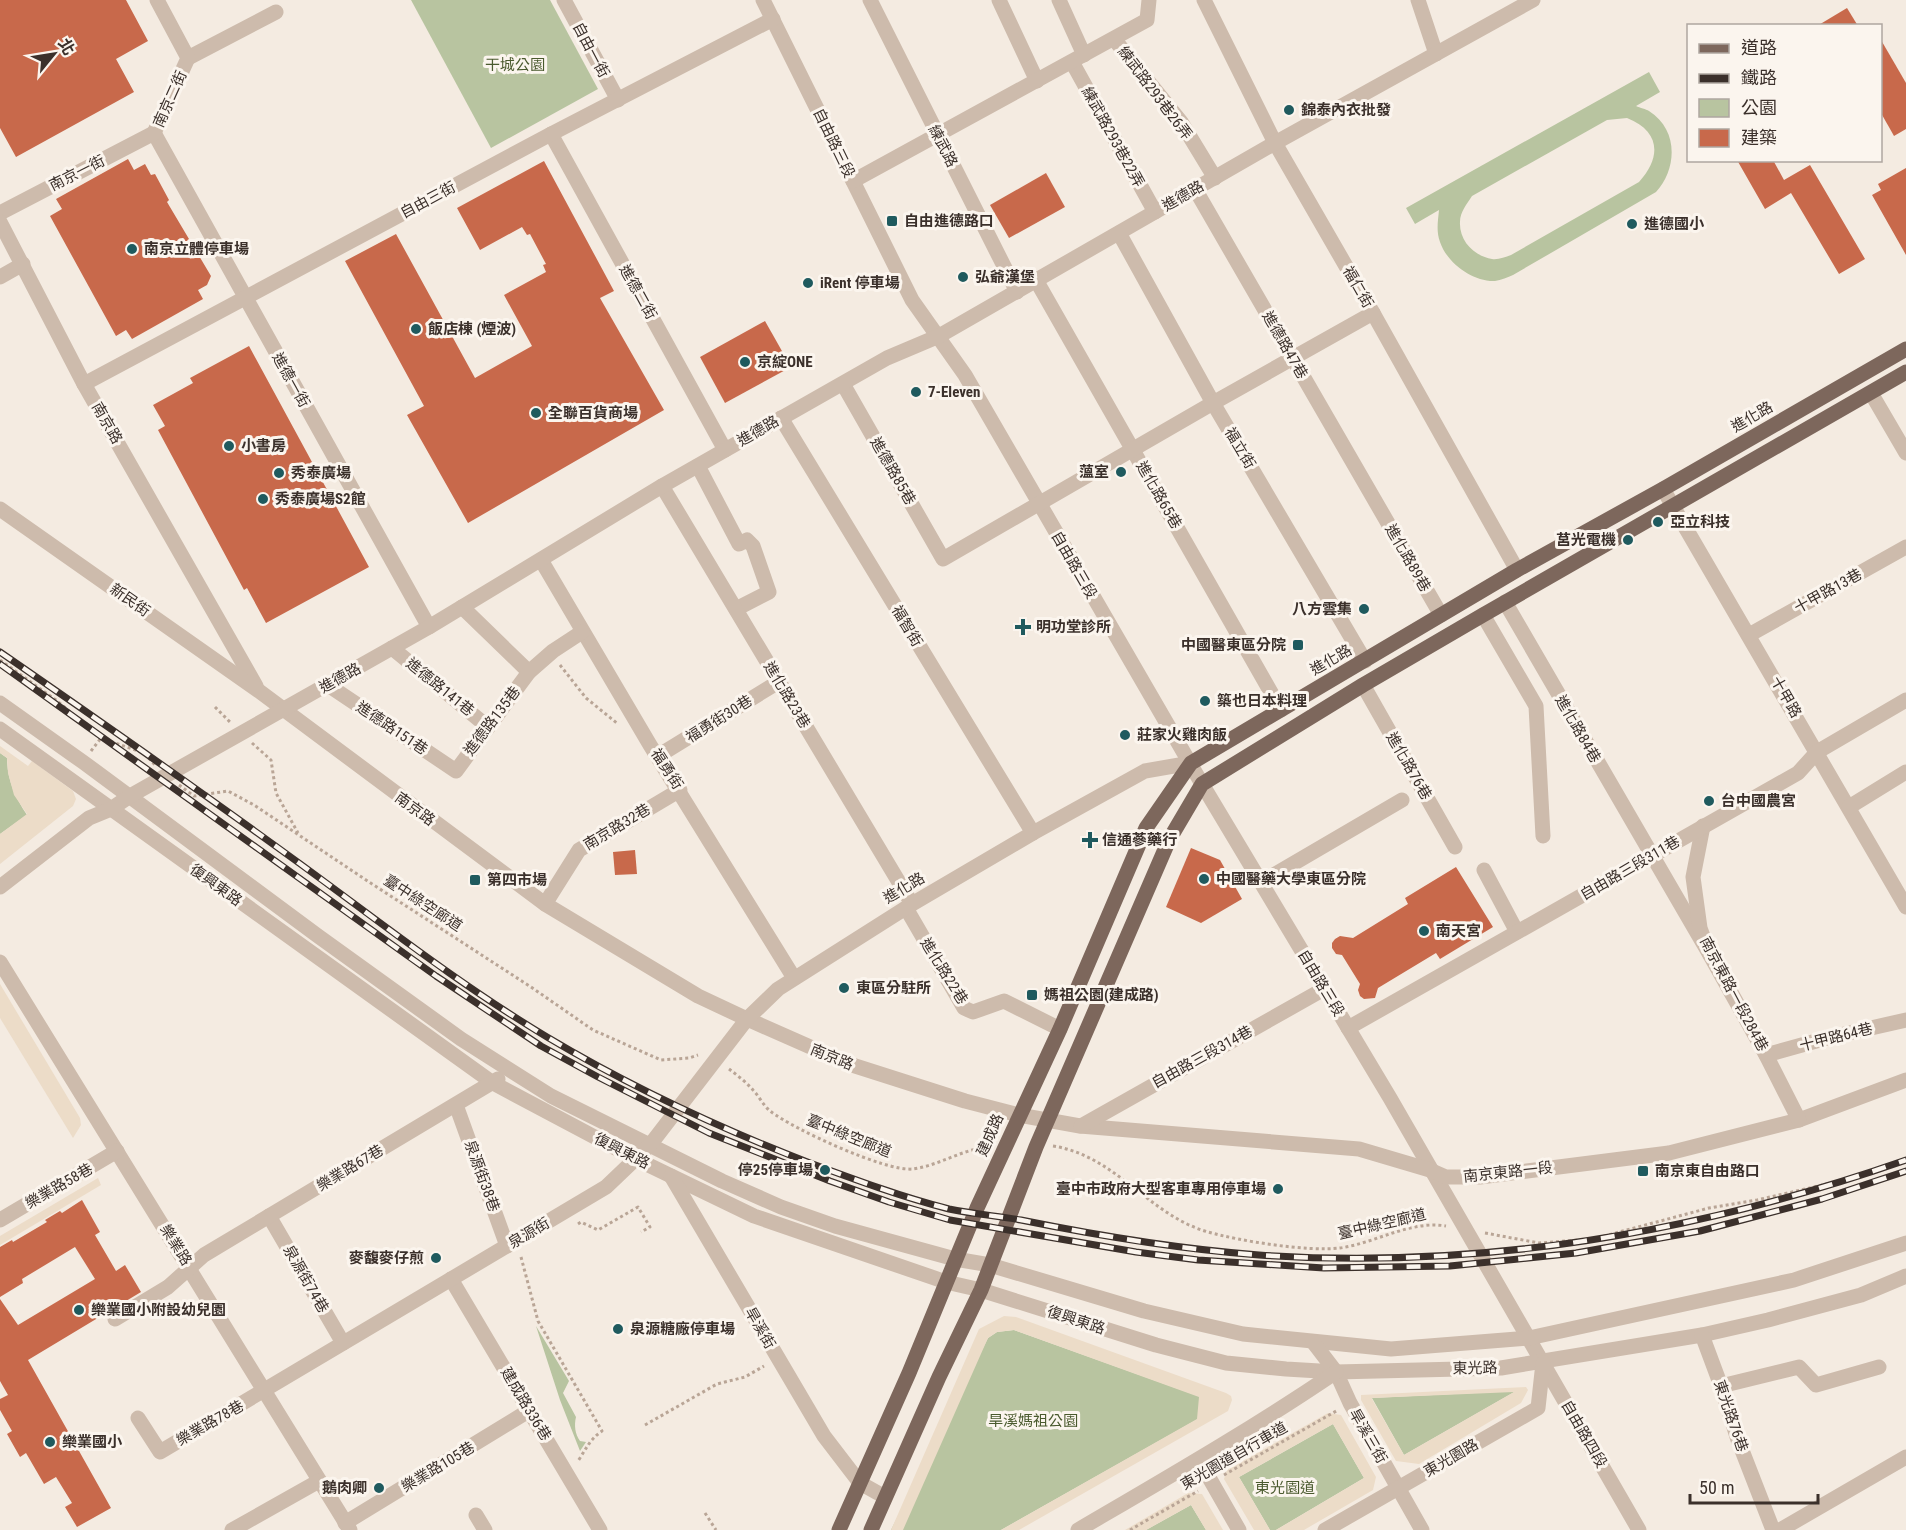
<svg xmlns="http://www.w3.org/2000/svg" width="1906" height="1530" font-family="'Roboto Condensed','Noto Sans TC',sans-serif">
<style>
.green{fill:#b8c4a0;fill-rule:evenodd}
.plaza{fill:#ecdcc8;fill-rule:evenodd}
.building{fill:#c8694b}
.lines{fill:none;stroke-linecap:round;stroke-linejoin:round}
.path{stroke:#b9a596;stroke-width:3;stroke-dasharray:3 3;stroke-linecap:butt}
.minor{stroke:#cdbbac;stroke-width:15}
.major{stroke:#7d675c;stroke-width:15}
.rail-casing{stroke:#3b302b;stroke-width:7}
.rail{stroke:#fbf5ee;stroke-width:4.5;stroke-dasharray:14;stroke-linecap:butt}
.poi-dot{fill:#1f5a5e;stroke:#fbf5ee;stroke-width:2}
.labels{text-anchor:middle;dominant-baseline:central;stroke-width:6;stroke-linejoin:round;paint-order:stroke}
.street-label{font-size:15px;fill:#3b302b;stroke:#fbf5ee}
.park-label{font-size:15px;fill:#4a5a2e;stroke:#fbf5ee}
.poi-label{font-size:15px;font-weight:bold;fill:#3b302b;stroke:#fbf5ee;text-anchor:start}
</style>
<rect width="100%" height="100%" fill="#f4ebe1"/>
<g class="green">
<path d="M411,0H550L598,89L491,148Z"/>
<path d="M1649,72L1660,92L1636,106C1640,108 1646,109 1649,111C1679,130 1677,169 1656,192L1513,275C1508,277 1501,280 1495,281C1473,282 1447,263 1440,242C1436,231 1438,221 1439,210L1415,224L1406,208ZM1627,118C1660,131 1662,157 1639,182L1511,255C1505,257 1498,260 1492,259C1474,256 1459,241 1460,222C1460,212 1467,204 1472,196L1607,120Z"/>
<path d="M0,753L7,758C7,779 15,797 27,815L0,834Z"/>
<path d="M536,1326L569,1381L563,1393L576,1417C574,1425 575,1434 580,1441L586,1442L580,1451L560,1400Z"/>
<path d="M1014,1330L1201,1397L1205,1415L1001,1530H891L988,1338L997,1332Z"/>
<path d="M1516,1391L1404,1455L1372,1398Z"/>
<path d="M1333,1424L1364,1478L1276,1530H1270L1239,1477Z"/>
<path d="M1191,1505L1206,1530H1146Z"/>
</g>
<g class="plaza">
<path d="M0,746L28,766L32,761L73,791L76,799L73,806L0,864V834L27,814L14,795L8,773L7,758L0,753Z"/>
<path d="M0,984L80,1118L81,1125L73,1138L0,1018Z"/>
<path d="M98,1178L101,1185L0,1245V1236Z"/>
<path d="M1004,1316L1016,1317L1226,1393L1231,1396L1232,1400L1228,1411L1019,1530H1001L1197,1419L1199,1397L1014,1330L997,1332L988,1338L903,1530H891L979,1329Z"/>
<path d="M1526,1387L1528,1390L1521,1403L1419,1464L1396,1461L1361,1400V1395ZM1514,1392L1404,1455L1372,1399V1398Z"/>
<path d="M1328,1413L1341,1415L1376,1477L1373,1490L1304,1530H1276L1364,1478L1333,1424L1239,1477L1270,1530H1254L1224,1479L1227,1470Z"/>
<path d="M1188,1493L1202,1494L1223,1530H1206L1191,1505L1146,1530H1125Z"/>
</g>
<g class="building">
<path d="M0,0H126L148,41L116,59L134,92L16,157L0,128Z"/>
<path d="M1847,8L1858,26H1817Z"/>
<path d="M1881,40L1906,83V129L1894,136L1881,113Z"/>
<path d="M128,159L134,170L145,164L151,175L155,174L169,200L167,202L211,276L207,285L198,290L203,299L132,339L126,330L116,336L50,216L62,209L56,199Z"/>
<path d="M1737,160H1773L1784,180L1810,165L1865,259L1839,274L1791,193L1765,209Z"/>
<path d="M544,161L614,291L600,298L664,410L468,523L407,415L424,406L345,261L396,234L475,378L532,346L504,295L546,272L543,265L546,264L530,234L527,235L522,227L480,250L457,208Z"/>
<path d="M1906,168V255L1872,195L1881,190L1878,184Z"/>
<path d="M1046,173L1065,207L1009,238L990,205Z"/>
<path d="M765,321L791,367L725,403L700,357Z"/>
<path d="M249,346L369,567L266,623L247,588L244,590L158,430L165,426L153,405L193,383L190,378Z"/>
<path d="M1191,848L1220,860L1242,899L1201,923L1166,907Z"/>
<path d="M635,850L637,874L615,875L613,852Z"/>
<path d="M1456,867L1493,927L1440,959L1436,953L1378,988L1375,998L1364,999L1360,996L1358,990L1360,984L1342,955L1336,954L1332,948V943L1335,939L1340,936L1353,938L1408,904L1405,898Z"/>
<path d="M82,1200L100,1232L95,1235L116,1271L125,1265L141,1292L28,1360L111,1508L77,1527L65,1507L72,1503L56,1477L44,1484L26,1453L20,1457L7,1434L12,1431L0,1410V1399L8,1395L0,1381V1299L18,1325L95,1279L75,1247L22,1279L23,1283L0,1297V1247L12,1240L13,1242L47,1222L45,1220L60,1211L62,1213Z"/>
</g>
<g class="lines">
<g class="path">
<path d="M0,660L56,700L101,738L144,753L155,765"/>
<path d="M560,665L586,698L618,724"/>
<path d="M215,707L230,722"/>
<path d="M252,743L271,760L276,793L298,833"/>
<path d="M91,751L101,738"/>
<path d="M179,785L194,796L228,791L254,805L369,882L531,987L593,1030L661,1060L689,1058L698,1055"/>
<path d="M729,1069C737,1075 746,1082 753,1090C759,1096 763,1105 770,1111C793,1129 886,1172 913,1169C940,1165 961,1150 987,1147"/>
<path d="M1053,1146C1117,1156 1148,1215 1208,1232C1240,1241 1308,1252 1340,1248C1376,1243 1410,1220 1446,1226"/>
<path d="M578,1224L581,1222L598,1230L638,1207L650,1227L641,1232"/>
<path d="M1485,1233L1539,1243L1593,1239L1709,1208L1757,1200L1853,1178L1906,1161"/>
<path d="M521,1257L538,1321L602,1431C590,1439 586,1449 578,1461"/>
<path d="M645,1425L717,1384L745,1377L764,1366"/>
<path d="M1224,1475L1338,1410"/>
<path d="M705,1513L716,1530"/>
<path d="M1130,1530L1198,1491"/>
</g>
<g class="minor">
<path d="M564,0L618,100"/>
<path d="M763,0L912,300L965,375L1202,784L1390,1098L1639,1530"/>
<path d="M870,0L1017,292"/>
<path d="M999,0L1037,81"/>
<path d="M1059,0L1084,55"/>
<path d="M1204,0L1275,143L1373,313L1517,570"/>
<path d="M1418,0L1436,54"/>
<path d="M1114,39L1181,122L1215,178"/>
<path d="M188,58L276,12"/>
<path d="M1072,62L1155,212"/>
<path d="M154,133L429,627"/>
<path d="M154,133L188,58L157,0"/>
<path d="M551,134L725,450"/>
<path d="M853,181L1147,20L1149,0"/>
<path d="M1195,189L1441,615"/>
<path d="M0,213L154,133"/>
<path d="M0,222L84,384L256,686"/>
<path d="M1119,233L1213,403L1365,661"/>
<path d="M0,277L23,264"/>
<path d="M1036,280L1281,710"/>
<path d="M84,384L551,134L773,19"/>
<path d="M843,384L943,559L1213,403L1373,313"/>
<path d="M1871,393L1906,453"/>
<path d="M781,418L1033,833"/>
<path d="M698,466L739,544L747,540L753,546L769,592L736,609"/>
<path d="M662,486L912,904"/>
<path d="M1663,489L1906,907"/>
<path d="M0,509L259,691L545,904L698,996L747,1019L849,1064L965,1101L1019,1115L1080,1126L1359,1149L1430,1170L1446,1177H1480L1669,1153L1799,1120L1906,1080"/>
<path d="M541,560L650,745L794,978"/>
<path d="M1505,602L1710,955"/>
<path d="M462,607L529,672"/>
<path d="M1483,615L1536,706L1543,836"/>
<path d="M1749,635L1906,547"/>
<path d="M392,648L488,727"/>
<path d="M328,685L456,771L529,672L553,651L582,632"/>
<path d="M1363,685L1455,847"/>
<path d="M0,703L83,762L318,936L461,1039L551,1096L722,1181L781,1207L835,1226L955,1259L990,1265L1144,1311L1243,1334L1391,1349L1529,1338L1794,1280L1906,1243"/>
<path d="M0,729L493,1083L636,1159L754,1216L946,1282L981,1290L1156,1345L1226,1363L1286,1369L1336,1372L1501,1368L1702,1335L1768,1320L1861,1295L1906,1276"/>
<path d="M658,756L780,681"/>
<path d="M1849,807L1906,772"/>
<path d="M1703,826L1693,877L1700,928L1710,955L1766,1055L1799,1120"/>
<path d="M1484,870L1517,932"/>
<path d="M1262,882L1402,800"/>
<path d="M0,887L89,818L111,809L130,796L429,627L662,486L887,358L939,336L1275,143L1533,0"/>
<path d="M545,904L579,850L680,790"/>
<path d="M906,908L964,1008L973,1012L1004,1001L1060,1029"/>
<path d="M0,962L350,1530"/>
<path d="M1348,1028L1798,773L1817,752L1906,700"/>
<path d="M1766,1055L1827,1038L1906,1020"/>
<path d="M456,1105L507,1246"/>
<path d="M1081,1126L1324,989"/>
<path d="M671,1176L824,1436L860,1483L885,1497"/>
<path d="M269,1216L343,1343"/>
<path d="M0,1220L117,1151"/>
<path d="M451,1279L600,1530"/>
<path d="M115,1319L168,1287L204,1255L498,1079"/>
<path d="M1702,1335L1721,1386L1738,1440L1773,1530"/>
<path d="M1313,1342L1336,1372L1350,1403L1422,1530"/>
<path d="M1721,1386L1799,1367L1816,1385L1879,1367"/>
<path d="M138,1418L160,1452L606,1187L650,1145L747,1019L778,989L912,904L1033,833L1145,771L1191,763"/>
<path d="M1199,1460L1239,1530"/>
<path d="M476,1515L485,1530"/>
<path d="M345,1523L530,1410"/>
<path d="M232,1530L319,1481"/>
<path d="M1078,1530C1165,1479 1252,1429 1336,1372"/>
<path d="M1325,1530L1538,1408L1543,1363"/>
<path d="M1780,1530L1906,1457"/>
</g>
<g class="major">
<path d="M839,1530L909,1373L977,1208L1060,1029L1146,828L1191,763L1517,570L1663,489L1906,349"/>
<path d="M871,1530L939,1377L981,1290L1036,1147L1169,840L1202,784L1363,685L1483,615L1906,372"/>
</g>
<defs>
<g id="rail">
<path d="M0,652C100,721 200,791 299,863C380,922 460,985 547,1037C631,1087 719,1128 810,1163C856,1180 902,1197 949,1209C973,1214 998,1216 1021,1220C1100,1236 1179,1249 1259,1255C1481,1270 1697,1233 1906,1160"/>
<path d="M0,664L436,976L541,1046L598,1077L709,1133L830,1181L889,1202L950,1220L1136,1252L1198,1260L1324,1268L1450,1266L1576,1253L1700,1231L1822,1199L1906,1171"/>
</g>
</defs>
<use href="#rail" class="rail-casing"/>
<use href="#rail" class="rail"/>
</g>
<g class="poi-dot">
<circle cx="1289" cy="110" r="6"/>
<rect x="886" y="215" width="12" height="12" rx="3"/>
<circle cx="1632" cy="224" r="6"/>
<circle cx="132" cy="249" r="6"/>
<circle cx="963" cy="277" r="6"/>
<circle cx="808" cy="283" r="6"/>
<circle cx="416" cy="329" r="6"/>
<circle cx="745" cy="362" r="6"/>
<circle cx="916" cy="392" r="6"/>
<circle cx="536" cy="413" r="6"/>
<circle cx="229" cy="446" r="6"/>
<circle cx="1121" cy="472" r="6"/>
<circle cx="279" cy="473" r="6"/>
<circle cx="263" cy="499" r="6"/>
<circle cx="1658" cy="522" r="6"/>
<circle cx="1628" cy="540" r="6"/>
<circle cx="1364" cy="609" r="6"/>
<path d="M1020 618h6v6h6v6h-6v6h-6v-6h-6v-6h6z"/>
<rect x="1292" y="639" width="12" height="12" rx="3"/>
<circle cx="1205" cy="701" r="6"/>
<circle cx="1125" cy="735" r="6"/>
<circle cx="1709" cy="801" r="6"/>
<path d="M1087 831h6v6h6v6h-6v6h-6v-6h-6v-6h6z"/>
<circle cx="1204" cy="879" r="6"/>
<rect x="469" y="874" width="12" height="12" rx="3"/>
<circle cx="1424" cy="931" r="6"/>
<circle cx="844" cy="988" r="6"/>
<rect x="1026" y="989" width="12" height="12" rx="3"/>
<circle cx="825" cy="1170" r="6"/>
<rect x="1637" y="1165" width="12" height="12" rx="3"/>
<circle cx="1278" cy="1189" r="6"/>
<circle cx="436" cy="1258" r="6"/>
<circle cx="79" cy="1310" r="6"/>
<circle cx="618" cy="1329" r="6"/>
<circle cx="50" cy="1442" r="6"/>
<circle cx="379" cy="1488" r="6"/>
</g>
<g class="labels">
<g class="street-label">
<text transform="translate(591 50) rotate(62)">自由一街</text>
<text transform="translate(1155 93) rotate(53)">練武路293巷26弄</text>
<text transform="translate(170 99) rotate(-66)">南京二街</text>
<text transform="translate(1113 137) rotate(61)">練武路293巷22弄</text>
<text transform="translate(834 143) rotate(64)">自由路三段</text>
<text transform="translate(943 146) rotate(63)">練武路</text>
<text transform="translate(77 173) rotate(-27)">南京一街</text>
<text transform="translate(1183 196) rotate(-30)">進德路</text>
<text transform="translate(428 200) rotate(-28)">自由三街</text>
<text transform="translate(1358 287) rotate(60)">福仁街</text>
<text transform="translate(638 292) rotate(61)">進德二街</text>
<text transform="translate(1285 345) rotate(60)">進德路47巷</text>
<text transform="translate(291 380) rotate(61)">進德一街</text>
<text transform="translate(1752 417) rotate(-30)">進化路</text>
<text transform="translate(107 423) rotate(60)">南京路</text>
<text transform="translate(758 431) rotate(-30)">進德路</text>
<text transform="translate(1240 448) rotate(59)">福立街</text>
<text transform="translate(893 471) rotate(60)">進德路85巷</text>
<text transform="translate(1159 495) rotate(60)">進化路65巷</text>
<text transform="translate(1408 558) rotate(60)">進化路89巷</text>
<text transform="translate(1074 565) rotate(60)">自由路三段</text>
<text transform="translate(1828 591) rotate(-29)">十甲路13巷</text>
<text transform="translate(130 600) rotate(35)">新民街</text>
<text transform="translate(907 626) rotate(59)">福智街</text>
<text transform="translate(1331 660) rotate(-30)">進化路</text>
<text transform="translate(340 678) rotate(-29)">進德路</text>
<text transform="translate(440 687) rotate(39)">進德路141巷</text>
<text transform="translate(787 695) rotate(59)">進化路23巷</text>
<text transform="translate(1786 697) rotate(60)">十甲路</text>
<text transform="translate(719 719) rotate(-32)">福勇街30巷</text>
<text transform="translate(492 721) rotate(-53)">進德路135巷</text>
<text transform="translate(392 728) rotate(34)">進德路151巷</text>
<text transform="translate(1578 729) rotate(60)">進化路84巷</text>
<text transform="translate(1409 766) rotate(60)">進化路76巷</text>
<text transform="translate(667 769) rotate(57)">福勇街</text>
<text transform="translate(415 809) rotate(36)">南京路</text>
<text transform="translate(617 827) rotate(-31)">南京路32巷</text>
<text transform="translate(1630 868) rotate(-30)">自由路三段311巷</text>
<text transform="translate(216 885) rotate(36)">復興東路</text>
<text transform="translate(904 888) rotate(-31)">進化路</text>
<text transform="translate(423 903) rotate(33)">臺中綠空廊道</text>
<text transform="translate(944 971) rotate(58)">進化路22巷</text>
<text transform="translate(1321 983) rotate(59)">自由路三段</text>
<text transform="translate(1734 994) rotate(62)">南京東路一段284巷</text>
<text transform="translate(1836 1037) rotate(-14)">十甲路64巷</text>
<text transform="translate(832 1057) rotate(22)">南京路</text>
<text transform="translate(1202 1057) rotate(-29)">自由路三段314巷</text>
<text transform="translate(990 1135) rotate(-66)">建成路</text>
<text transform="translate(849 1136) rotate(22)">臺中綠空廊道</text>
<text transform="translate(622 1151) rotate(27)">復興東路</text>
<text transform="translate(350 1168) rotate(-31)">樂業路67巷</text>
<text transform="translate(1508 1172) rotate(-6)">南京東路一段</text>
<text transform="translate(482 1176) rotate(70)">泉源街38巷</text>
<text transform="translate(59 1186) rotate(-30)">樂業路58巷</text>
<text transform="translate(1382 1224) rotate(-13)">臺中綠空廊道</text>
<text transform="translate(529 1233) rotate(-31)">泉源街</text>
<text transform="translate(176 1245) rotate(58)">樂業路</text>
<text transform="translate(306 1279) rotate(60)">泉源街74巷</text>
<text transform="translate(1076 1320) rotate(18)">復興東路</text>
<text transform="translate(760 1328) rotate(60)">旱溪街</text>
<text transform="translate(1475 1368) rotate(-1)">東光路</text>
<text transform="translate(526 1404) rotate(59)">建成路336巷</text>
<text transform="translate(1731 1416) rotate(71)">東光路76巷</text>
<text transform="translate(210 1423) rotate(-30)">樂業路78巷</text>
<text transform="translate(1584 1434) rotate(60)">自由路四段</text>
<text transform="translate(1368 1436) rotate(60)">旱溪三街</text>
<text transform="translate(1234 1456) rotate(-30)">東光園道自行車道</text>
<text transform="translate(1451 1458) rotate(-30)">東光園路</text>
<text transform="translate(438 1467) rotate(-31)">樂業路105巷</text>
</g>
<g class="park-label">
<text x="515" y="65">干城公園</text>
<text x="1033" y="1421">旱溪媽祖公園</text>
<text x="1285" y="1488">東光園道</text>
</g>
<g class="poi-label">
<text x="1301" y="110">錦泰內衣批發</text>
<text x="904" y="221">自由進德路口</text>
<text x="1644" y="224">進德國小</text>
<text x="144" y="249">南京立體停車場</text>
<text x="975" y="277">弘爺漢堡</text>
<text x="820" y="283">iRent 停車場</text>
<text x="428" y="329">飯店棟 (煙波)</text>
<text x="757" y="362">京綻ONE</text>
<text x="928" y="392">7-Eleven</text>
<text x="548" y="413">全聯百貨商場</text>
<text x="241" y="446">小書房</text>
<text x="1109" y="472" text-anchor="end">薀室</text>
<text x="291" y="473">秀泰廣場</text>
<text x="275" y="499">秀泰廣場S2館</text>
<text x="1670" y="522">亞立科技</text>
<text x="1616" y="540" text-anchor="end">莒光電機</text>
<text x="1352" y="609" text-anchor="end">八方雲集</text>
<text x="1036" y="627">明功堂診所</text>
<text x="1286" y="645" text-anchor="end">中國醫東區分院</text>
<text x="1217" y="701">築也日本料理</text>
<text x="1137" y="735">莊家火雞肉飯</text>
<text x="1721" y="801">台中國農宮</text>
<text x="1102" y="840">信通蔘藥行</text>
<text x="1216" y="879">中國醫藥大學東區分院</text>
<text x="487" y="880">第四市場</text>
<text x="1436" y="931">南天宮</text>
<text x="856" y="988">東區分駐所</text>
<text x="1044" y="995">媽祖公園(建成路)</text>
<text x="813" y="1170" text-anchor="end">停25停車場</text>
<text x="1655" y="1171">南京東自由路口</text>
<text x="1266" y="1189" text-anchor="end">臺中市政府大型客車專用停車場</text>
<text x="424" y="1258" text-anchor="end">麥馥麥仔煎</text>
<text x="91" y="1310">樂業國小附設幼兒園</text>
<text x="630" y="1329">泉源糖廠停車場</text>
<text x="62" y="1442">樂業國小</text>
<text x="367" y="1488" text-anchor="end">鵝肉卿</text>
</g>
</g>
<rect x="1687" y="24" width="195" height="138" fill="#fbf5ee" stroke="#aea6a0" stroke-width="1.5"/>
<rect x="1699" y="44" width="30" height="9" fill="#7d675c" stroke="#aea6a0" stroke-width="1.5"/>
<text x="1741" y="54" font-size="18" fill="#3b302b">道路</text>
<rect x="1699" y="74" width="30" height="9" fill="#3b302b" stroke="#aea6a0" stroke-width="1.5"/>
<text x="1741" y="84" font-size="18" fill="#3b302b">鐵路</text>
<rect x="1699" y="99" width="30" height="18" fill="#b8c4a0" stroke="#aea6a0" stroke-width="1.5"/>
<text x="1741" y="114" font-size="18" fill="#3b302b">公園</text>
<rect x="1699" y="129" width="30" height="18" fill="#c8694b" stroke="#aea6a0" stroke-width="1.5"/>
<text x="1741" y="144" font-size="18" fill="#3b302b">建築</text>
<g transform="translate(54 54) rotate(60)" stroke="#fbf5ee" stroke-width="4.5" paint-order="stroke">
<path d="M0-4.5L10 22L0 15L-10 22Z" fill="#3b302b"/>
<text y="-9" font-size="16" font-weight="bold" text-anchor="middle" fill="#3b302b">北</text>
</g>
<path d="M1690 1494v9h128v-9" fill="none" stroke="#3b302b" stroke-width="3"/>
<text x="1699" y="1494" font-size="18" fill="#3b302b" stroke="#fbf5ee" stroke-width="4.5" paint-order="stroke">50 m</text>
</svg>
